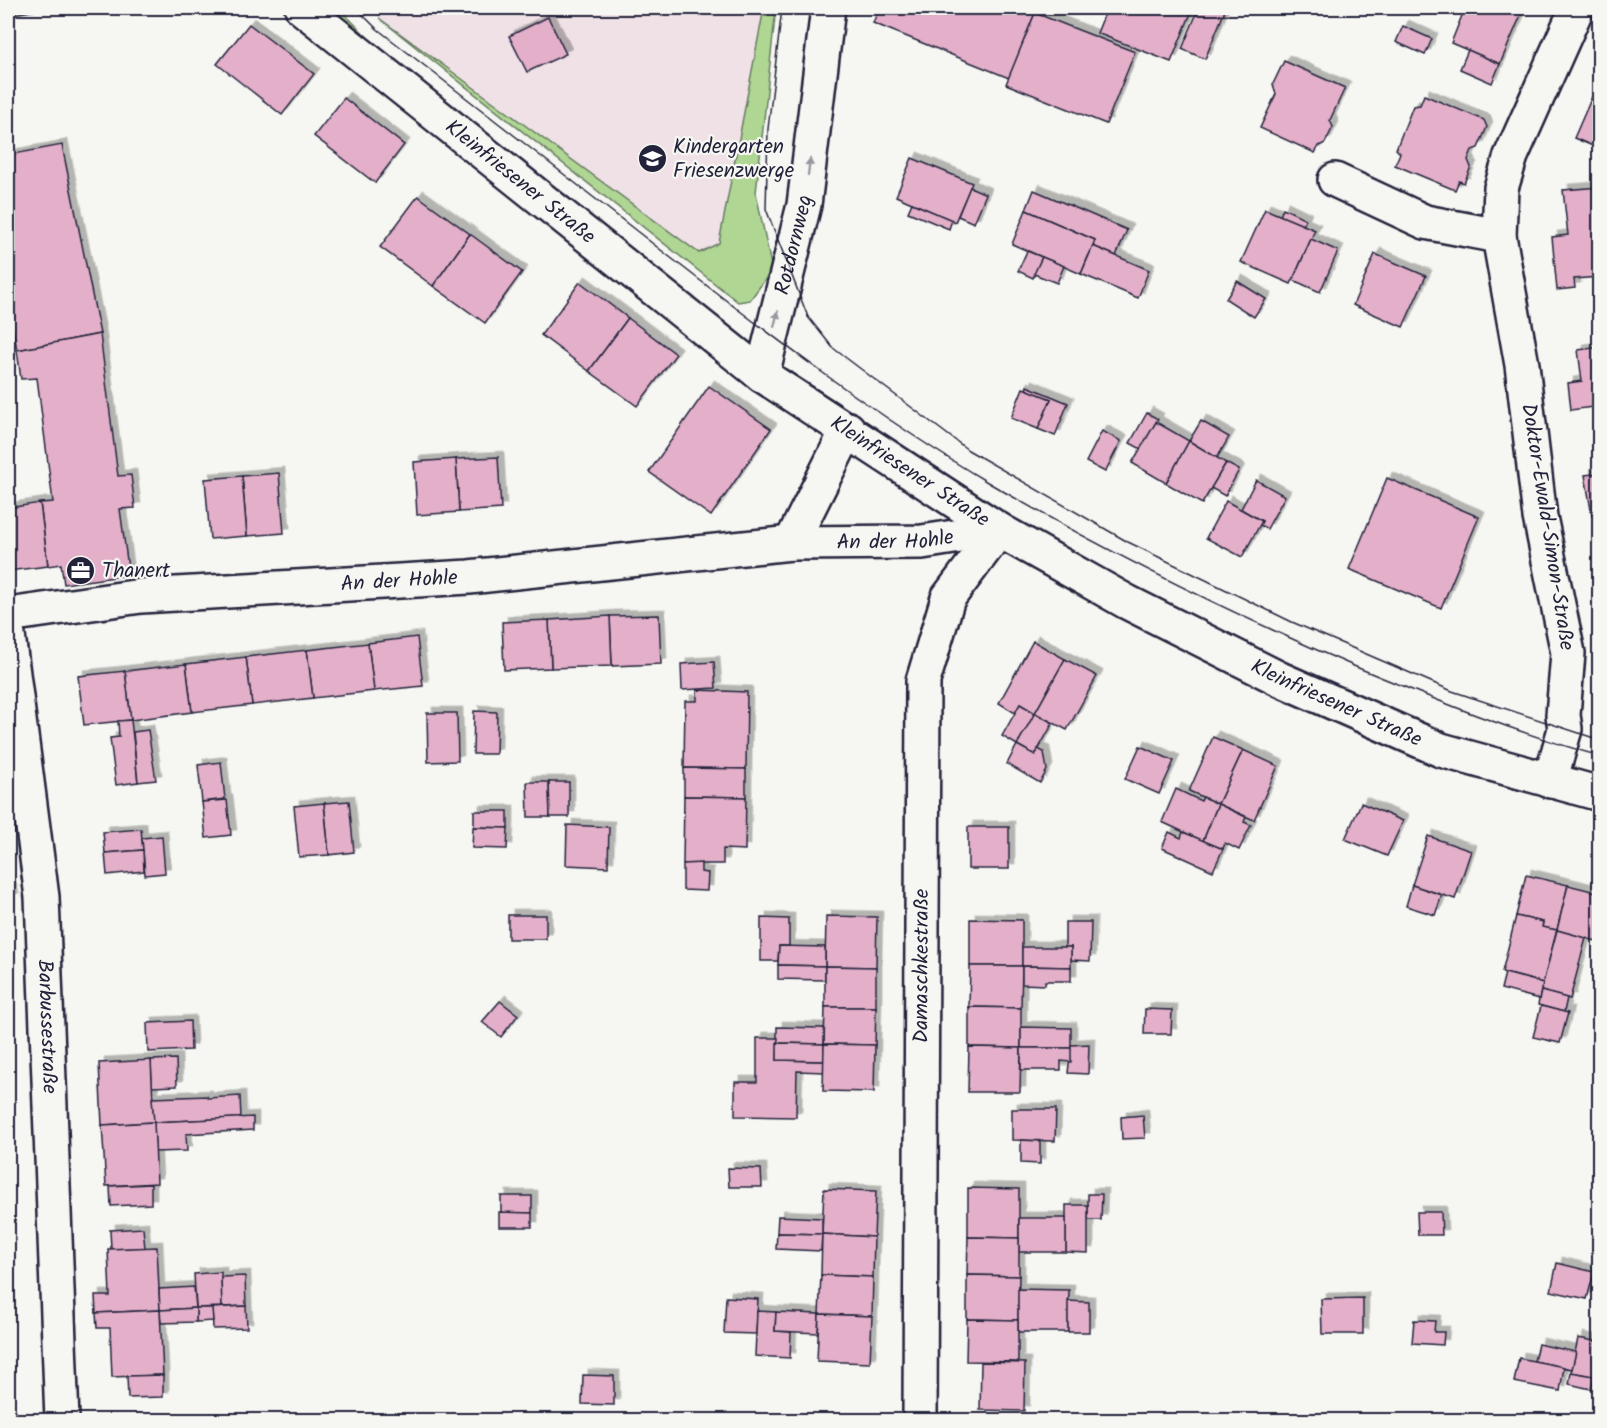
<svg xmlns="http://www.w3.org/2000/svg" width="1607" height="1428" font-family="Kalam,sans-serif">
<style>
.built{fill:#f0e1e6}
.green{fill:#afd692;stroke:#687c66;stroke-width:1.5}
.building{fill:#e3afc9;stroke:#22223b;stroke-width:1.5;filter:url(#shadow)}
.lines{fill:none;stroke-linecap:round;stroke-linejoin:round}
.street-casing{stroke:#22223b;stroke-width:38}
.secondary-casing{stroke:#22223b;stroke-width:38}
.street{stroke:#f6f6f2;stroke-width:33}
.secondary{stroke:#f6f6f2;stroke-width:33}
.tram{stroke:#22223b;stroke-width:1.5}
.oneway{fill:#9797a0}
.labels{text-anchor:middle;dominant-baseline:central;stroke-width:4.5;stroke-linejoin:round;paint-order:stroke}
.poi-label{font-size:21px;fill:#22223b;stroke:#f6f6f2;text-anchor:start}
.street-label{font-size:21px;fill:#22223b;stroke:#f6f6f2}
</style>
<defs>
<filter id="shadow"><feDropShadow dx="5.5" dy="-5.5" stdDeviation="0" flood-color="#0004"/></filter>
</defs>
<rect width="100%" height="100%" fill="#f6f6f2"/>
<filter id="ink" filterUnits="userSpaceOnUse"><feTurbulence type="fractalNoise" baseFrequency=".0167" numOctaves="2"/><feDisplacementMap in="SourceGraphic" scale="12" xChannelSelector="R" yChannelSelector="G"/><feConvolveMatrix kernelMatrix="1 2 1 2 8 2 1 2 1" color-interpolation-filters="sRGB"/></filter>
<g filter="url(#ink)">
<path class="built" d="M367,8H764L719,243L699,253L453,75Z"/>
<g class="green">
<path d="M329,8H339L372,42Z"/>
<path d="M764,8H776L756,193L772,270L750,300L738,302L379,18L699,253L719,243Z"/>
</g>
<g class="building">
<path d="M8,8H48L8,15Z"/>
<path d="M879,8H1043L1040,14L1035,13L1009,78L873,23Z"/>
<path d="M1107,8H1193L1171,62L1097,33Z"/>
<path d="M1199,8H1226L1205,59L1182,49Z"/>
<path d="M1465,8H1524L1500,64L1451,43Z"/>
<path d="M1035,13L1135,52L1106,124L1006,84Z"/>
<path d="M548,17L566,54L527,72L509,36Z"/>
<path d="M249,24L314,74L282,115L217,64Z"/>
<path d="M1403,26L1432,39L1425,55L1396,42Z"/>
<path d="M1468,50L1500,64L1492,83L1460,69Z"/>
<path d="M1284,61L1345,88L1330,120L1333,127L1325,143L1319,146L1315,153L1260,128L1276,94L1273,84Z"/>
<path d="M1597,85L1600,87V149L1574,138Z"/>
<path d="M1424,95L1484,120L1487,127L1478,148L1472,150L1468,160L1471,167L1464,183L1459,181L1455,190L1395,165L1400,153L1396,149L1413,106L1420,105Z"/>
<path d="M344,98L404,145L375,183L314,136Z"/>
<path d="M62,145L100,334L17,350L8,302V155Z"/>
<path d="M912,158L972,183L955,222L896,196Z"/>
<path d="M970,187L986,194L974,223L958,216Z"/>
<path d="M1600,187V277L1574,279L1575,288L1557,290L1552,237L1568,235L1563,190Z"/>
<path d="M1034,190L1127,230L1116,256L1093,246L1095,240L1026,210Z"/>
<path d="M418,196L470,234L433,286L380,247Z"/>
<path d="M912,203L952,220L949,229L908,212Z"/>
<path d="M1283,208L1306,219L1303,226L1280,216Z"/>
<path d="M1265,209L1315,230L1291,284L1241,262Z"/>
<path d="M1026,210L1095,240L1081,274L1012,244Z"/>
<path d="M470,234L522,272L485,323L433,286Z"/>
<path d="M1311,239L1338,251L1320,292L1293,280Z"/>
<path d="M1093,246L1149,270L1138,298L1081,274Z"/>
<path d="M1027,251L1042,257L1033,278L1018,271Z"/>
<path d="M1375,254L1426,276L1403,327L1353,305Z"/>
<path d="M1042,257L1064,266L1057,283L1034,274Z"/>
<path d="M1237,281L1266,299L1254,317L1226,299Z"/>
<path d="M580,282L628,318L589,371L541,335Z"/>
<path d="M628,318L676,354L637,406L589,371Z"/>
<path d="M100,334L118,476L131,475L135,508L120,509L129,575L64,584L61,564L48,566L40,503L53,502L37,378L21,379L17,350Z"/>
<path d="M1600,347V406L1571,410L1568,383L1582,381L1578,350Z"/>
<path d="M709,386L771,429L711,516L649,472Z"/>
<path d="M1027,386L1068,403L1055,436L1038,429L1051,399L1026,390Z"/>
<path d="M1023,388L1051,399L1038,429L1011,418Z"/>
<path d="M1147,413L1158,419L1141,449L1130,443Z"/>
<path d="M1201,421L1229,437L1217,458L1189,441Z"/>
<path d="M1156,422L1189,441L1166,483L1132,463Z"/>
<path d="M1102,431L1121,441L1105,472L1086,462Z"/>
<path d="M1189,441L1226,463L1202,504L1166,483Z"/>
<path d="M498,457L501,509L459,512L456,459Z"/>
<path d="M456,459L459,512L417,515L414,462Z"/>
<path d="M1226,463L1239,470L1225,496L1211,488Z"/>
<path d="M279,473L284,533L247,536L242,476Z"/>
<path d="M1600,473V515L1592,516L1585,475Z"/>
<path d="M242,476L247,536L210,539L205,479Z"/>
<path d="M1387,478L1479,517L1441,608L1349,569Z"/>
<path d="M1256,480L1285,496L1267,529L1260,525L1262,521L1241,509Z"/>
<path d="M1226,501L1262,521L1242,557L1206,538Z"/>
<path d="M40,503L48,566L8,571V508Z"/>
<path d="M659,615L661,664L612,666L610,616Z"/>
<path d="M610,616L612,666L551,668L549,620Z"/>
<path d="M549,620L551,668L504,670L502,622Z"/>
<path d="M417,637L423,686L374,691L368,643Z"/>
<path d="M1033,641L1065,659L1035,713L1020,704L1015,713L999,703Z"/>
<path d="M368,643L374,691L313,698L307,650Z"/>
<path d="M307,650L313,698L252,705L246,657Z"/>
<path d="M246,657L252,705L192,712L186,664Z"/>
<path d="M1065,659L1097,676L1067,730L1035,713Z"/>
<path d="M714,662L716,688L682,690L681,664Z"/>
<path d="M186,664L192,712L131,720L125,671Z"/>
<path d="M125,671L131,720L84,725L78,676Z"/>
<path d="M697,690L747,692L746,769L684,768L685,701H697Z"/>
<path d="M1020,704L1035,713L1017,745L1002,736Z"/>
<path d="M474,711L497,712L496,754H473Z"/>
<path d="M427,713H457L458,761L428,762Z"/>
<path d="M1035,713L1053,723L1035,755L1017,745Z"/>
<path d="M131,720L138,782L116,785L110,738L119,737L118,721Z"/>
<path d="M148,730L156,780L138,782L133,732Z"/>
<path d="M1213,737L1243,750L1218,804L1189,791Z"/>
<path d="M1017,745L1035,755L1038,749L1044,752L1047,770L1040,783L1007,764Z"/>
<path d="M1140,746L1174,761L1159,794L1125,779Z"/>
<path d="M1243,750L1278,766L1254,820L1218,804Z"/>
<path d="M221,762L225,799L202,802L198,765Z"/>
<path d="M684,768L746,769V797L684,796Z"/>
<path d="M527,782H549L550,817H528Z"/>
<path d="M549,782H569V817H550Z"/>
<path d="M1176,789L1201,801L1203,797L1218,804L1203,841L1162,822Z"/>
<path d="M684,796L746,797L745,850L723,849V864H683Z"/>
<path d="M227,800L231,835L206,838L202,802Z"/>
<path d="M349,801L354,852L329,855L324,803Z"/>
<path d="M324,803L329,855L299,857L294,806Z"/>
<path d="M1361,803L1403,821L1387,856L1345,839Z"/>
<path d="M1218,804L1246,817L1244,822L1251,825L1239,850L1225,843L1223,849L1203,841Z"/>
<path d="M474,811H508V828L474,827Z"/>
<path d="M567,825L609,827L608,867L566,865Z"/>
<path d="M473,827L508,828L507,849L472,848Z"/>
<rect x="968" y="827" width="41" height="42"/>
<path d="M141,829L143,850L105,853L103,832Z"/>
<path d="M1169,832L1181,838L1183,832L1223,849L1213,871L1162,848Z"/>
<path d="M162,836L165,873L145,875L142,838Z"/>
<path d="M1428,836L1471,851L1455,899L1412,885Z"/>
<path d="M143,850L144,871L107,875L105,853Z"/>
<path d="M701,863V872L708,873L707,891L683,890V864Z"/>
<path d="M1526,875L1568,885L1557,930L1542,927L1543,922L1516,916Z"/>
<path d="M8,880L13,898L8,900Z"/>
<path d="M1412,885L1442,895L1435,915L1406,906Z"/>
<path d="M1568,885L1600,893V928L1596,941L1557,930Z"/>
<rect x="508" y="915" width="38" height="24"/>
<path d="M826,916L877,917L876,967L825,966Z"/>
<path d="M1516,916L1543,922L1542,927L1557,930L1543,983L1502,972Z"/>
<path d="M761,918L789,919V946H779L778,961H761Z"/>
<path d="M970,919L1022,920V966H970Z"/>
<path d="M1065,922H1091L1090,961L1071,960V947H1065Z"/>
<path d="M1557,930L1586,938L1570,999L1541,991Z"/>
<path d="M779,946L825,947V966L778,965Z"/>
<path d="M1022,947H1071V967L1022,966Z"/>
<path d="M778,965L825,966V980L778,979Z"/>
<path d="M825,966L876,967V1007H825Z"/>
<path d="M970,966H1022L1021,1008L969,1007Z"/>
<path d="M1022,966L1071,967V981H1045V985L1022,984Z"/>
<path d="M1505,973L1543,983L1539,999L1501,989Z"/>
<path d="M1541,991L1567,998L1564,1012L1538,1005Z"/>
<path d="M500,1001L518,1015L501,1037L482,1022Z"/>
<path d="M1541,1006L1568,1013L1560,1043L1533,1037Z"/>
<path d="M825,1007H876L875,1045L824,1044Z"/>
<path d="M969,1007L1021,1008V1048L969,1047Z"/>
<path d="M1145,1009L1172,1010L1171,1034H1144Z"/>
<path d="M190,1021L191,1050L148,1052L147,1023Z"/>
<path d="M777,1027L824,1028V1044L777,1043Z"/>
<path d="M1021,1027L1071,1028V1048H1021Z"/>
<path d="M757,1038H778L777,1060L824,1061V1072L797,1071L796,1117L735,1116V1082H757Z"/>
<path d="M777,1043L824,1044V1061L777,1060Z"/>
<path d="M824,1044L875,1045L874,1092L823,1091Z"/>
<path d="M1089,1044L1088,1074L1068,1073L1071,1045Z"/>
<path d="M969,1047L1021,1048L1020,1092H968Z"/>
<path d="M1021,1048H1071V1062L1061,1061V1070H1021Z"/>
<path d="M176,1059L177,1086L152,1087L151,1060Z"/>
<path d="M151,1060L154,1122L102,1125L99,1063Z"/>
<path d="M207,1096V1098L240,1096L241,1118L154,1122L152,1098Z"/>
<path d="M1012,1109H1056L1055,1141L1012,1140Z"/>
<path d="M1143,1115L1145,1138L1122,1139L1121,1117Z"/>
<path d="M253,1117V1130L186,1134L187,1151L155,1152L154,1122Z"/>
<path d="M154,1122L157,1183L106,1186L102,1125Z"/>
<path d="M1021,1140L1040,1141V1164L1021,1163Z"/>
<path d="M728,1168L761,1169L762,1187H729Z"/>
<path d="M151,1184V1204L111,1206L110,1186Z"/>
<path d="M968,1188L1019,1189V1238L968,1237Z"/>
<path d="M824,1189L876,1191L874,1237L822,1234Z"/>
<path d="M1088,1194H1102L1101,1220H1088Z"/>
<rect x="501" y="1196" width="31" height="17"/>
<path d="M1066,1205H1088V1253L1066,1252Z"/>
<path d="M499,1212L532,1213V1227H499Z"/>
<path d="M1417,1212H1441L1442,1235H1418Z"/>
<path d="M778,1216L822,1218V1234L777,1233Z"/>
<rect x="1019" y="1218" width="47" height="34"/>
<path d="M143,1228L145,1248L111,1249L110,1230Z"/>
<path d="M777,1233L822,1234L821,1251L776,1249Z"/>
<path d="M822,1234L874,1237L873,1277L821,1275Z"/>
<path d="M968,1237L1019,1238V1276L967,1275Z"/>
<path d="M1599,1244H1600V1271L1593,1269Z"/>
<path d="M157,1247L160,1310L96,1313L95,1296H110L108,1249Z"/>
<path d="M1557,1263L1594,1272L1587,1299L1551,1291Z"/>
<path d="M221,1272L222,1307L196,1308L194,1274Z"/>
<path d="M821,1275L873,1277L872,1316L819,1314Z"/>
<path d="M967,1275L1019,1276L1018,1320L967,1319Z"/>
<path d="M245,1276L246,1306L222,1307L221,1277Z"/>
<path d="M194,1287L196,1308L160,1310L159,1289Z"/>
<path d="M1018,1289L1069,1290L1068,1332H1018Z"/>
<path d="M726,1297L758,1299L756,1334L724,1333Z"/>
<path d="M1363,1298V1334H1322L1321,1299Z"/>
<path d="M1068,1301L1089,1302V1332H1068Z"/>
<path d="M246,1306L247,1328L213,1329L212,1308Z"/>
<path d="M196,1308H212L213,1321L196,1322Z"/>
<path d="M196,1308V1322L161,1323L160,1310Z"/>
<path d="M160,1310L163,1375L112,1377L110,1328H97L96,1313Z"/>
<path d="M757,1311L776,1312L775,1331L791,1332L790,1358L755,1356Z"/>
<path d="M776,1312L819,1314L818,1333L775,1331Z"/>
<path d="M819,1314L872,1316L870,1363L817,1361Z"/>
<path d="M967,1319L1018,1320V1362L966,1361Z"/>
<path d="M1414,1320L1435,1321L1434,1332H1444L1443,1345L1412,1343Z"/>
<path d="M1578,1338L1600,1342V1378L1571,1372Z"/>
<path d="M1538,1344L1576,1352L1572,1369L1534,1361Z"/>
<path d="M1519,1358L1564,1367L1560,1391L1514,1382Z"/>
<path d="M981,1362L1025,1363L1024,1411L980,1410Z"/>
<path d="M1571,1372L1594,1376L1591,1389L1569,1384Z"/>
<path d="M163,1375V1397L128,1398L127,1376Z"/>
<path d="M583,1375L614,1376V1405L582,1404Z"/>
<path d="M1600,1379V1403H1595Z"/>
</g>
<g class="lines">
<defs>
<g id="street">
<path d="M1335,180L1425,222L1499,236"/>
<path id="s1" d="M762,375L804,205L828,8"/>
<path d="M791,543L848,429"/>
<path id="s2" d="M8,615L141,596L469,577L791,543L922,542L999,530"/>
<path id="s3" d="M8,635L42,897L62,1420"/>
<path d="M1550,781L1565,729L1563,715L1568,653L1540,517L1522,365L1499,236L1501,188L1511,156L1577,8"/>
<path id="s4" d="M920,1420L923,681L948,598L999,530"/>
</g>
<g id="secondary">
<path id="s5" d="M302,8L762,375L999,530L1127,602L1280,679L1441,750L1600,794"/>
</g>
</defs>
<use href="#street" class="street-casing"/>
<use href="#secondary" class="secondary-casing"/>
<use href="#street" class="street"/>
<use href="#secondary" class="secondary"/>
<g class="tram">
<path d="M356,8L376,28C473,103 570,179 666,254C770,335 876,416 989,483C1107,552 1230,613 1356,667C1436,700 1516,733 1600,756"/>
<path d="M782,8L768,129L766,209L808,317L833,348L968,450L1128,542L1292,622L1452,691L1600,740"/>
</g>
</g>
<defs><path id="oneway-solid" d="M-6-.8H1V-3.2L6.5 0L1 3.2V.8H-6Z" transform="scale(1.5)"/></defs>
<g class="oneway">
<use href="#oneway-solid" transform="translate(809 167) rotate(-83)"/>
<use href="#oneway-solid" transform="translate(776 319) rotate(-76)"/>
</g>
</g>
<defs>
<symbol id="school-disc" viewBox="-11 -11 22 22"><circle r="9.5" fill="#22223b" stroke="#f6f6f2"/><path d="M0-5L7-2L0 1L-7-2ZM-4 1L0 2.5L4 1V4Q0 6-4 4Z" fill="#fff"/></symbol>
<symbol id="office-disc" viewBox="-11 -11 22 22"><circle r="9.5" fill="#22223b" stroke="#f6f6f2"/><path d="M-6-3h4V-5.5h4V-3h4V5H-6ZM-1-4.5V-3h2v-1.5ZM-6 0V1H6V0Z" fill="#fff"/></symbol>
</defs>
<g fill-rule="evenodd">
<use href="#school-disc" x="636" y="142" width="33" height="33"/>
<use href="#office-disc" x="64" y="554" width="33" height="33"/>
</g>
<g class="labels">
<g class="poi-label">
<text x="673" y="147">Kindergarten<tspan x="673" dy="24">Friesenzwerge</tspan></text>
<text x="102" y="571">Thanert</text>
</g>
<g class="street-label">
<text stroke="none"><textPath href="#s5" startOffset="279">Kleinfriesener Straße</textPath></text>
<text stroke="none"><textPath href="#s1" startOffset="134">Rotdornweg</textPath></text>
<text stroke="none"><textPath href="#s5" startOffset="765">Kleinfriesener Straße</textPath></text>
<text transform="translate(1547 527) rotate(81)">Doktor-Ewald-Simon-Straße</text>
<text stroke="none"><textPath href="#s2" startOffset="891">An der Hohle</textPath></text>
<text stroke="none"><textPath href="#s2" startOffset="393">An der Hohle</textPath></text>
<text stroke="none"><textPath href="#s5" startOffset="1251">Kleinfriesener Straße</textPath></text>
<text stroke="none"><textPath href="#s4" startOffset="454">Damaschkestraße</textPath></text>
<text stroke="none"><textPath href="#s3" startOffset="394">Barbussestraße</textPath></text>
</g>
</g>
<rect width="1607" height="1428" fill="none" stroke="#f6f6f2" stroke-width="30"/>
<rect x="15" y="15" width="1577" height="1398" fill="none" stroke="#22223b" stroke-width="2" filter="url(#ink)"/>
</svg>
